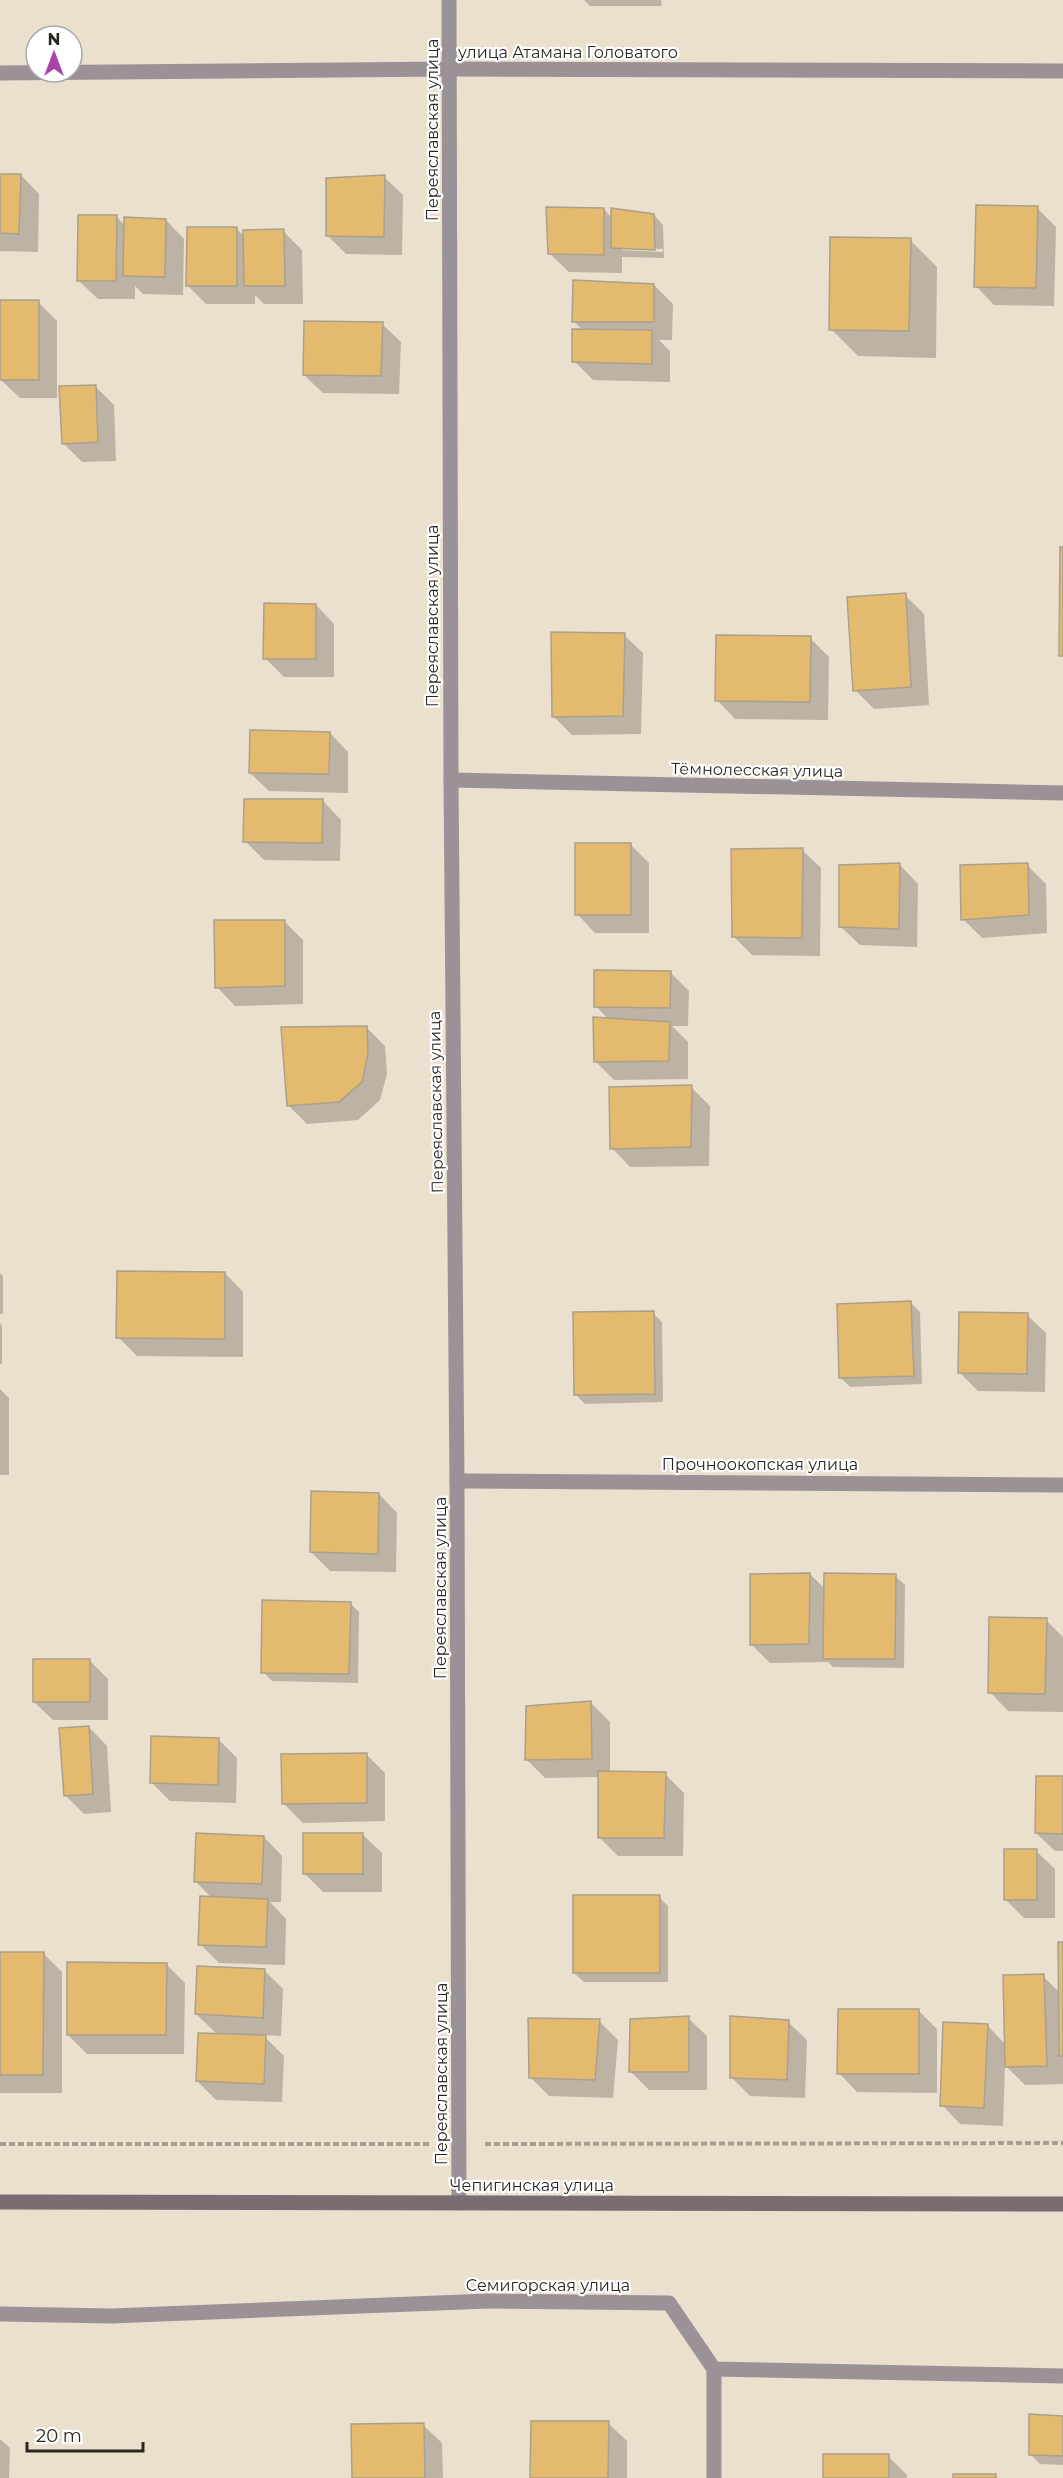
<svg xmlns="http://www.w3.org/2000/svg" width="1063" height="2478" font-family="Montserrat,sans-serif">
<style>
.shadow{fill:#0003;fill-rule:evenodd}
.building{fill:#e4ba6e;stroke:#aaa08e;stroke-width:1.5}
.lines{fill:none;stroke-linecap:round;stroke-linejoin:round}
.path{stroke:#a89f90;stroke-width:4;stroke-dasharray:6 3;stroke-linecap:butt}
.lane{stroke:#9b9297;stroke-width:15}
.street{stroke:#9b9297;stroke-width:15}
.secondary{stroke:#796c73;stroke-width:15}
.labels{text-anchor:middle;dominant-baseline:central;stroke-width:4.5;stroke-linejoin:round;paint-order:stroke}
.street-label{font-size:16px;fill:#2b2720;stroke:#fff}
</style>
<rect width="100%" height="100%" fill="#ebe0cd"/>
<g class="shadow">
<path d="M584,0H661L662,6H590Z"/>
<path d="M0,175H21L39,194L38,252L0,251Z"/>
<path d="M384,177L403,195L402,255L346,254L327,235Z"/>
<path d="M1037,208L1056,227L1054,306L994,305L976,286Z"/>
<path d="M604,209L612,218L654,215L663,225L664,258L622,257V273L569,272L550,254ZM622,247L663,249V252L622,250Z"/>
<path d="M117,217L125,226L166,220L184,239L183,295L143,294L135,286V299H98L79,281Z"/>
<path d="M236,228L245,237L283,231L302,250L303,304H264L255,295V304H206L188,286Z"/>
<path d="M910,240L937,267L936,358L858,356L831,329Z"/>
<path d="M654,285L673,304L672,340H659L670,351V382L593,380L574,361L583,330L574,322Z"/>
<path d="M38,302L57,321V398H20L1,380Z"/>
<path d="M382,324L401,342L399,394L323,393L304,375Z"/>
<path d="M95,386L114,405L116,461L82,462L63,443Z"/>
<path d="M905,595L924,614L929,705L874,709L855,690Z"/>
<path d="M316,605L334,624V677H284L265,658Z"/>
<path d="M624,635L643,653L641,734L572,735L553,716Z"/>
<path d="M810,638L829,657L828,720L735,719L717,700Z"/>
<path d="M330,733L348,752V793L269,791L250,773Z"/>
<path d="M323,801L341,820L340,861L264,860L245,841Z"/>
<path d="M630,844L649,863V933H595L577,914Z"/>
<path d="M802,850L821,868L820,956L752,955L733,936Z"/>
<path d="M900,865L918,884L917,947L860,945L841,927Z"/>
<path d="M1027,865L1046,884L1047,933L982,938L963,919Z"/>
<path d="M284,921L303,940V1004L235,1006L217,987Z"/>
<path d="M670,972L689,991L688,1026H672L688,1042V1079L614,1080L596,1062L609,1020L596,1006Z"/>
<path d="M366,1027L385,1046L387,1074L380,1100L358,1120L307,1124L288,1105Z"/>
<path d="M691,1087L710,1106L709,1166L630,1167L612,1148Z"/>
<path d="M0,1273L3,1276V1314H0Z"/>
<path d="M225,1273L243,1292V1357L137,1356L118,1337Z"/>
<path d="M911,1303L920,1312L922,1384L850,1387L841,1378Z"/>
<path d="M653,1313L662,1322L663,1402L585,1404L575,1394Z"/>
<path d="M1027,1315L1046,1333L1045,1392L978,1391L959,1372Z"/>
<path d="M0,1323L2,1326V1364H0Z"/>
<path d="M0,1389L9,1398V1475H0Z"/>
<path d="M379,1494L397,1513L396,1572L330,1571L311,1552Z"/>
<path d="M810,1574L825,1589L895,1576L905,1585L904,1668L833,1667L828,1662L770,1663L752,1645Z"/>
<path d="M350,1603L359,1612L358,1683L272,1681L263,1672Z"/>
<path d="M1046,1620L1063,1637V1712L1008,1711L990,1692Z"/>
<path d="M90,1661L108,1679V1720H53L34,1702Z"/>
<path d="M591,1703L610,1722V1772L665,1774L684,1793L683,1856H618L599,1837V1777L545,1778L526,1759Z"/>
<path d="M89,1727L107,1746L111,1812L84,1814L65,1795Z"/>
<path d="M218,1739L237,1758L236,1803L170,1801L152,1783Z"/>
<path d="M366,1754L385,1773V1821L303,1823L284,1804Z"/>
<path d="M1063,1778V1851H1055L1036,1833Z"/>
<path d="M363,1835L382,1853V1892H323L305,1874Z"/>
<path d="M264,1837L282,1856L281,1902H270L286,1919L285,1965L219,1963L200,1944L212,1898L195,1881Z"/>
<path d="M1036,1851L1055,1869V1918H1024L1005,1899Z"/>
<path d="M659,1897L668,1906V1982H584L574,1973Z"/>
<path d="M1063,1943V2084L1025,2085L1005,2065L1003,2126L960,2124L942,2105L987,2025L1006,2045L1043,1976L1060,1993Z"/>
<path d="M0,1953H43L62,1972V2093H0Z"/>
<path d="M166,1964L185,1983L184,2054H87L68,2035Z"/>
<path d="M264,1970L283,1989L281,2036L263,2035L284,2056L282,2102L216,2100L197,2081L218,2035L196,2014Z"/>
<path d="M919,2011L937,2029V2093L857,2092L839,2073Z"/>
<path d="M688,2018L707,2036V2090H649L630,2071Z"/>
<path d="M599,2021L618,2040L613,2098L549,2096L530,2077Z"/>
<path d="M788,2022L807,2040L805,2098L750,2096L732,2078Z"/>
<path d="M1063,2417V2465L1040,2464L1030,2454Z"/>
<path d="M608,2423L627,2441V2478H532Z"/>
<path d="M423,2425L442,2443L443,2478H354Z"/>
<path d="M0,2439L10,2448L9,2478H0Z"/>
<path d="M888,2456L907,2475V2478H824Z"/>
</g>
<g class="building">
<path d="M0,174H21L19,234L0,233Z"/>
<path d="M385,175L384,237L326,236V178Z"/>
<path d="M976,205L1038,206L1036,288L974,287Z"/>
<path d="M546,207L604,208V255L548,254Z"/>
<path d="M611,208L654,214L655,250L611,248Z"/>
<path d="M78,215H117L116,281H77Z"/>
<path d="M124,217L166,219L165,277L123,276Z"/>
<path d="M187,227H237V286H186Z"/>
<path d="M284,229L285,286H244L243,230Z"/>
<path d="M830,237L911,238L909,331L829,330Z"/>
<path d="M573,280L654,284V322H572Z"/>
<rect x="0" y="300" width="39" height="80"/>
<path d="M304,321L383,322L381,376L303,375Z"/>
<path d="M572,329L652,330V364L572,362Z"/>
<path d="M96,385L98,442L62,444L59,386Z"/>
<path d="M1060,547H1063V656H1059Z"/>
<path d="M906,593L911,687L853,691L847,597Z"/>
<path d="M264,603L316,604V659H263Z"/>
<path d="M551,632L625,633L623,716L552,717Z"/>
<path d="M716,635L811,636L810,702L715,701Z"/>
<path d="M250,730L330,732L329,774L249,773Z"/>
<path d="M244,799H323L322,843L243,842Z"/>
<rect x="575" y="843" width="56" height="72"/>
<path d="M803,848L802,938L732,937L731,849Z"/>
<path d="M900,863L899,929L839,927V865Z"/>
<path d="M1028,863L1029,915L961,920L960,865Z"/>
<path d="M214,920H285V986L215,988Z"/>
<path d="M594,970L671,971L670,1008L594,1007Z"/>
<path d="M593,1017L670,1022L669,1061L594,1062Z"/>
<path d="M367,1026L368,1054L362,1082L339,1102L287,1106L281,1027Z"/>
<path d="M692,1085L691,1147L610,1149L609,1087Z"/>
<path d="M117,1271L225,1272V1339L116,1338Z"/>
<path d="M911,1301L914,1376L839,1378L837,1304Z"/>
<path d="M654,1311L655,1394L574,1395L573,1312Z"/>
<path d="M959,1312L1028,1313L1027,1374L958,1373Z"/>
<path d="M311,1491L379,1493L378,1554L310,1552Z"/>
<path d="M810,1573L809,1644L750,1645V1574Z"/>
<path d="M824,1573L896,1574L895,1659H823Z"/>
<path d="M262,1600L351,1602L349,1674L261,1673Z"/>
<path d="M989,1617L1047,1618L1045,1694L988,1693Z"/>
<rect x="33" y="1659" width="57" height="43"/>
<path d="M591,1701L592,1759L525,1760L526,1706Z"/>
<path d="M89,1726L93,1794L64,1796L59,1728Z"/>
<path d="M151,1736L219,1738L218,1785L150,1783Z"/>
<path d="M367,1753V1803L282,1804L281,1754Z"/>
<path d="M598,1771L666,1772L664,1838H598Z"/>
<path d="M1036,1776H1063V1834L1035,1833Z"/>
<path d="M196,1833L264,1836L262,1884L194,1882Z"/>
<rect x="303" y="1833" width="60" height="41"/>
<rect x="1004" y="1849" width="33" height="51"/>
<rect x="573" y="1895" width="87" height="78"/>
<path d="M200,1896L268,1899L266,1947L198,1945Z"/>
<path d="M1058,1942H1063V2056H1059Z"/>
<path d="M0,1952H44L43,2075H0Z"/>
<path d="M67,1962L167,1963L166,2035H67Z"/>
<path d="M197,1966L265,1969L263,2018L195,2014Z"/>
<path d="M1044,1974L1047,2066L1005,2067L1003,1975Z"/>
<path d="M838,2009H919V2074H837Z"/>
<path d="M689,2016V2072H629L630,2019Z"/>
<path d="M730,2016L789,2020L787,2080L730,2078Z"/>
<path d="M528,2018L600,2019L595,2080L529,2078Z"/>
<path d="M943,2022L988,2024L984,2108L940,2106Z"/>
<path d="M198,2033L266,2035L264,2084L196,2081Z"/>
<path d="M1029,2414L1063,2416V2456L1029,2455Z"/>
<path d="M531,2421H609L608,2478H530Z"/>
<path d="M424,2423L425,2478H352L351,2424Z"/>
<rect x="823" y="2454" width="66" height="24"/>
<rect x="953" y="2474" width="43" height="4"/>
</g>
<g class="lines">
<g class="path">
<path d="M0,2144H432"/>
<path d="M485,2144L1063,2143"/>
</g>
<path class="lane" d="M0,2314L112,2316L488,2301"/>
<g class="street">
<path d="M449,0L451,780L457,1481L459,2203"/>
<path d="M0,73L450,69L1063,71"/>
<path d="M451,780L1063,793"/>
<path d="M457,1481L1063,1485"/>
<path d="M488,2301L669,2303L714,2369L1063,2376"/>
<path d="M714,2478V2369"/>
</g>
<path class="secondary" d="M0,2202L1063,2204"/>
</g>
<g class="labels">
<g class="street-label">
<text x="568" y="52">улица Атамана Головатого</text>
<text transform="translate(432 130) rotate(-90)">Переяславская улица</text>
<text transform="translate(432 616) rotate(-90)">Переяславская улица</text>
<text transform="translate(757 770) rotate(1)">Тёмнолесская улица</text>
<text transform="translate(436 1102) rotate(-91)">Переяславская улица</text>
<text x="760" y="1464">Прочноокопская улица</text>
<text transform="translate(440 1588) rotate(-90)">Переяславская улица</text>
<text transform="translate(441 2074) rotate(-90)">Переяславская улица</text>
<text x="532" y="2185">Чепигинская улица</text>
<text x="548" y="2285">Семигорская улица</text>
</g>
</g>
<g transform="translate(54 54)"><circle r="28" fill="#ffffff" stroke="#aaa9a6" stroke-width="1.5"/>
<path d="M0-4.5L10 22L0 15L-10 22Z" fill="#a845aa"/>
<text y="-9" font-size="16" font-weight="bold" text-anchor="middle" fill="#2b2720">N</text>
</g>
<path d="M27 2442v9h116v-9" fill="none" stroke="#2b2720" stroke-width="3"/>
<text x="36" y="2442" font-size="18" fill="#2b2720" stroke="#ffffff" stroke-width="4.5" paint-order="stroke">20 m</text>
</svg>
